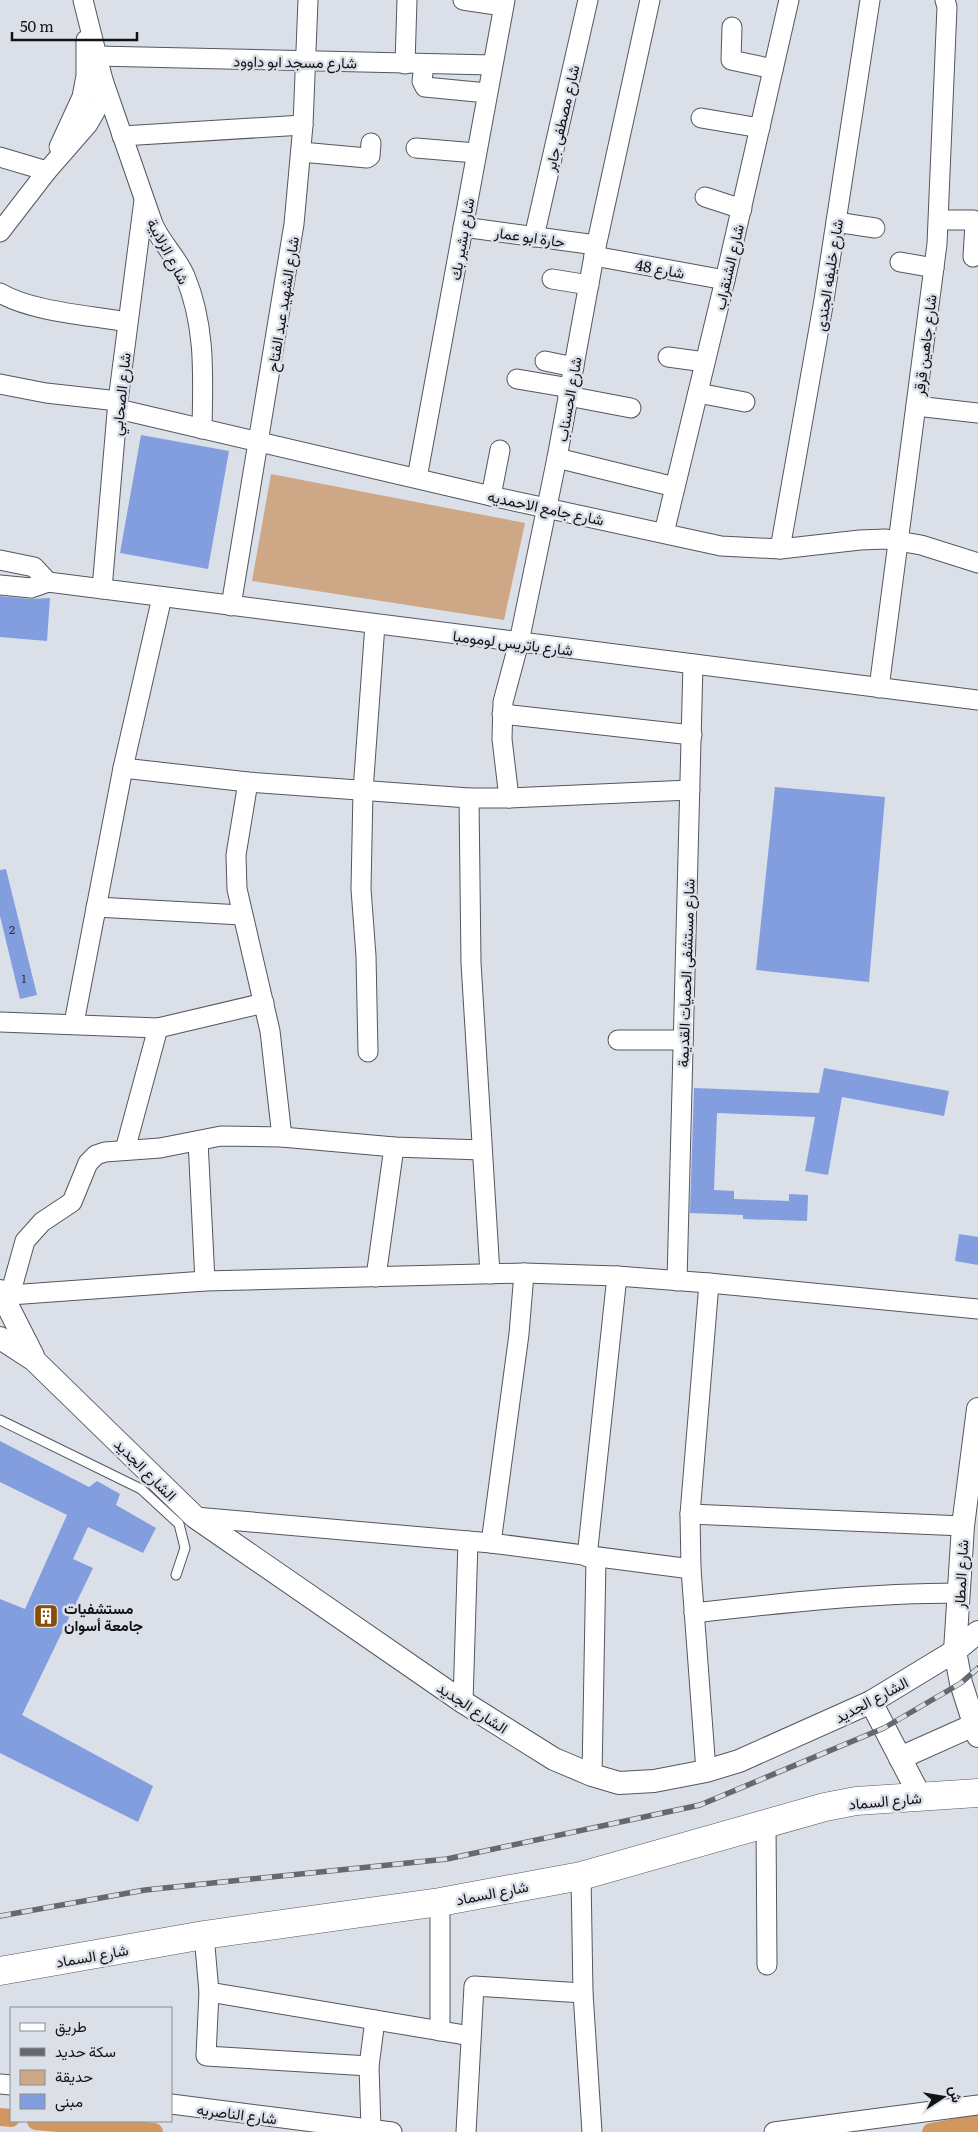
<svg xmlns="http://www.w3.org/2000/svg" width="978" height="2132" font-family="Literata,Vazirmatn,serif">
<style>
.green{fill:#cea786}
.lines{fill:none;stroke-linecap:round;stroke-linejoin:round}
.canal{stroke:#d29660;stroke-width:18}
.building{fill:#839edf}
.service-casing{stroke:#53575f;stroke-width:11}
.minor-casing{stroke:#53575f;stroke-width:21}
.tertiary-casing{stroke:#53575f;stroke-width:24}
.trunk-casing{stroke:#53575f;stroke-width:29}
.service{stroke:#fff;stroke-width:9}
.minor{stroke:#fff;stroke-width:19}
.tertiary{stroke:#fff;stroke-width:22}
.trunk{stroke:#fff;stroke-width:28}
.rail-casing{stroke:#65686d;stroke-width:5.5}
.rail{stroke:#dadfe8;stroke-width:4;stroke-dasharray:11;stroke-linecap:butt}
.labels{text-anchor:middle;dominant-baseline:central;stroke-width:5;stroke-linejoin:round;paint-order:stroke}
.number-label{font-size:12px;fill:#2e3548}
.street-label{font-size:15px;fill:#111215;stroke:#dadfe8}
.poi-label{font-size:15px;font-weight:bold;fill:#111215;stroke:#dadfe8;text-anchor:start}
</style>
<rect width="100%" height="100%" fill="#dadfe8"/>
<path class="green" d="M271,474L525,523L504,620L252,581Z"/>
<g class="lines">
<g class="canal">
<path d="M0,2117L11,2118"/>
<path d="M36,2121L154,2132"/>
<path d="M931,2132L978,2123"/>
</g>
</g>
<g class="building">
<path d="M141,435L229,451L208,569L120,553Z"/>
<path d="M0,596L30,599L50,598L47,641L0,637Z"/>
<path d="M775,787L885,797L869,982L756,970Z"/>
<path d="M6,869L37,995L20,999L0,916V870Z"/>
<path d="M824,1068L949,1091L944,1116L842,1097L828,1175L805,1171L815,1117L717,1113L714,1190L734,1191V1199L789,1201V1194L808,1195L807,1221L743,1219V1215L690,1213L694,1088L819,1093Z"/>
<path d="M959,1234L978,1237V1265L955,1261Z"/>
<path d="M0,1441L89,1487L97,1481L120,1494L116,1505L156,1528L143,1553L88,1527L73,1559L93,1568L22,1715L153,1786L138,1822L0,1753V1599L25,1609L67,1515L0,1482Z"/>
</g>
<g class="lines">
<defs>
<path id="service" d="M0,1420L141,1489L179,1524L185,1548L176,1575"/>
<g id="minor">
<path d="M463,0L503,6"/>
<path d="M732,27L731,60L773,69"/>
<path d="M97,56L492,65"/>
<path d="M405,64L407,0"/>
<path d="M424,64L422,81L425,87L487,93"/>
<path d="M103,80L153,224C161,243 177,257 185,276C206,326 203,377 202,429"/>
<path d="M701,118L760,128"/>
<path d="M122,136L303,125"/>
<path d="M59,147L82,97L86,76V40"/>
<path d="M416,148L476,153"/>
<path d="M301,152L367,158L370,156L371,143"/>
<path d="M0,157L47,171"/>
<path d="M705,197L742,209"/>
<path d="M939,220H973L975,224L973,257"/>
<path d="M836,222L875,228"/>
<path d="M463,227L596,245"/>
<path d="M0,232L47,171L88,124L100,103L103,80L83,0"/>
<path d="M534,237L588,0"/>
<path d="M594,256L725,280"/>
<path d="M900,262L934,268"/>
<path d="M552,279L589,285"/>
<path d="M0,293C33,312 89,315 127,322"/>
<path d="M668,357L705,362"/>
<path d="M545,361L574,367"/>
<path d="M517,379L570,388"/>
<path d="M0,384L46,393L118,401"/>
<path d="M698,393L745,402"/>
<path d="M568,396L631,408"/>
<path d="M916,406L978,413"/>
<path d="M118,409L491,496L721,546L780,549L860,540L886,539L921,545L978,563"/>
<path d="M557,458L675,487"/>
<path d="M417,478L505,0"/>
<path d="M491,496L500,450"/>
<path d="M664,533L725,280L789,0"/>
<path d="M780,549L824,300L870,0"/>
<path d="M0,560L34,567L48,582"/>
<path d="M0,585L31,588L48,582L978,700"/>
<path d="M102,589L118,401L144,200"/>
<path d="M231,606L294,224L303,125L308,0"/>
<path d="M879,688L937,244L947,7L945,0"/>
<path d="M502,714L692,735"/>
<path d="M123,768L248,782L469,798H509L690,790"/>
<path d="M248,782L236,855L237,889L270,1031L282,1137"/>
<path d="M469,798L471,963L490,1274"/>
<path d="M509,798L502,739L503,702L519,642L557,458L594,256L650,0"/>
<path d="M96,907L242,915"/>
<path d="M0,1022L158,1028L264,1003"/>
<path d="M74,1023L123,768L162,597"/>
<path d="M618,1040H683"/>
<path d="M368,1052L366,956L361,889L363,791L375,624"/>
<path d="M198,1141L205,1281"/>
<path d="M125,1150L158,1028"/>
<path d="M376,1277L394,1147"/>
<path d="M677,1281L693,664"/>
<path d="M10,1295L25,1241L42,1222L72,1202L88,1163L96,1155L105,1152L160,1148L221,1136L282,1137L394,1147L482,1150"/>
<path d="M7,1307L10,1295L205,1281L524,1273L617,1276L709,1283L978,1309"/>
<path d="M690,1514L963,1526"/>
<path d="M195,1517L491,1543L691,1569"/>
<path d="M491,1543L519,1334L524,1273"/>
<path d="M587,1557L617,1276"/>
<path d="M694,1613C782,1603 870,1593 959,1593"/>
<path d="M463,1702L468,1541"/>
<path d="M706,1771L691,1569L690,1514L709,1283"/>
<path d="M592,1775L596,1558"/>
<path d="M766,1822L767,1965"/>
<path d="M581,1876L583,1993L592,2132"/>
<path d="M204,1935L209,1992L206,2056L369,2066"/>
<path d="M209,1992L471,2036"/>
<path d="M440,2031V1902"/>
<path d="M0,2084L11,2085"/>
<path d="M171,2104L392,2132"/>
<path d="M371,2129L369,2066L375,2020"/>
<path d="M466,2132L474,1986L583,1993"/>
<path d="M774,2132L978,2105"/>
</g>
<g id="tertiary">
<path d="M0,1291L33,1356"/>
<path d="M0,1338L34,1360L195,1517L463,1702L554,1759L592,1775L619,1783L654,1781L706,1771L739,1761L871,1702L955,1651L978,1632"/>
<path d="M978,1409L963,1526L955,1651L961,1683L978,1736"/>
<path d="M871,1702L921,1798"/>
<path d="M900,1758L974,1725"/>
</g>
<path id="trunk" d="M0,1971L204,1935L440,1902L581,1876L825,1807L856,1801L978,1793"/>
</defs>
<use href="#service" class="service-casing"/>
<use href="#minor" class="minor-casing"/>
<use href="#tertiary" class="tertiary-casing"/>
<use href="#trunk" class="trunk-casing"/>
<use href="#service" class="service"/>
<use href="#minor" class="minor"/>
<use href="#tertiary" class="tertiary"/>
<use href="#trunk" class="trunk"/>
<defs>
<path id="rail" d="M0,1916L145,1890L447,1859L700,1805L884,1728L961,1683L978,1668"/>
</defs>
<use href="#rail" class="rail-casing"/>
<use href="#rail" class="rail"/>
</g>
<defs>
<symbol id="building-square" viewBox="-11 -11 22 22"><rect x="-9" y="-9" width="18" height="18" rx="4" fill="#884d06" stroke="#dadfe8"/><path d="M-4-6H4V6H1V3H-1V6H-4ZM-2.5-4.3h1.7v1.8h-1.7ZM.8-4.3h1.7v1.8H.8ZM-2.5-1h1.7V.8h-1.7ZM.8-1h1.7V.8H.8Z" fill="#fff"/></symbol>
</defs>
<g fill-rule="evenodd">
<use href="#building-square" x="32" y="1602" width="28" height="28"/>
</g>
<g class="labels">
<g class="number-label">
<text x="12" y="929">2</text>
<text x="24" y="978">1</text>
</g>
<g class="street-label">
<text transform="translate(295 61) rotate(1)">شارع مسجد ابو داوود</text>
<text transform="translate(561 118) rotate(-77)">شارع مصطفى جابر</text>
<text transform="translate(530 236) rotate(8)">حارة ابو عمار</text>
<text transform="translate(461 239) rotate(-80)">شارع بشير بك</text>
<text transform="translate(169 251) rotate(62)">شارع الزلابية</text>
<text transform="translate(728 267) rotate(-77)">شارع الشنقراب</text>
<text transform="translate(660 268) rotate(10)">شارع 48</text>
<text transform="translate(828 275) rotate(-81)">شارع خليفه الجندى</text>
<text transform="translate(282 304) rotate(-81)">شارع الشهيد عبد الفتاح</text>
<text transform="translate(924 345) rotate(-83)">شارع جاهين قرقر</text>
<text transform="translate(120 394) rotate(-84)">شارع الصحابي</text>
<text transform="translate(568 399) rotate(-80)">شارع الحسناب</text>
<text transform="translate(546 507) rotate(12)">شارع جامع الاحمديه</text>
<text transform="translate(513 642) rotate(7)">شارع باتريس لومومبا</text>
<text transform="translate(685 973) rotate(-88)">شارع مستشفى الحميات القديمة</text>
<text transform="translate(146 1469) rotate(45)">الشارع الجديد</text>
<text transform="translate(960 1574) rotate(-87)">شارع المطار</text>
<text transform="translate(871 1699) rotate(-28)">الشارع الجديد</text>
<text transform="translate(473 1707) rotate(33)">الشارع الجديد</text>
<text transform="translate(885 1800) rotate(-5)">شارع السماد</text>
<text transform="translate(492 1892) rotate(-11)">شارع السماد</text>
<text transform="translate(92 1955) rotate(-10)">شارع السماد</text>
<text transform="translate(237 2113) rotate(7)">شارع الناصريه</text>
</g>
<g class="poi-label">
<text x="64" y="1607">مستشفيات<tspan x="64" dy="17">جامعة أسوان</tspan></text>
</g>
</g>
<rect x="10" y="2007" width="162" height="115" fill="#dadfe8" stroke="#8a8d94"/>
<rect x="20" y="2023" width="25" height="8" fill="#ffffff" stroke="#8a8d94"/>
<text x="55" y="2032" font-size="15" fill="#111215">طريق</text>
<rect x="20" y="2048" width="25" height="8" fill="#65686d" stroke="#8a8d94"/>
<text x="55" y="2057" font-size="15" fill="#111215">سكة حديد</text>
<rect x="20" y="2070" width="25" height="15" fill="#cea786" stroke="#8a8d94"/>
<text x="55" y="2082" font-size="15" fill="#111215">حديقة</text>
<rect x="20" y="2094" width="25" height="15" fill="#839edf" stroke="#8a8d94"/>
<text x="55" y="2107" font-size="15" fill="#111215">مبنى</text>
<g transform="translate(943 2097) rotate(78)" stroke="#dadfe8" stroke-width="4" paint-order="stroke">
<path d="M0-4L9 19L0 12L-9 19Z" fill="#111215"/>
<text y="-8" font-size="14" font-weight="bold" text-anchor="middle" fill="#111215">ش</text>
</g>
<path d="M12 32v8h125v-8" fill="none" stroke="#111215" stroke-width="2.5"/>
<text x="20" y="32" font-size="15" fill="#111215" stroke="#dadfe8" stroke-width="4" paint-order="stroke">50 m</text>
</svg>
